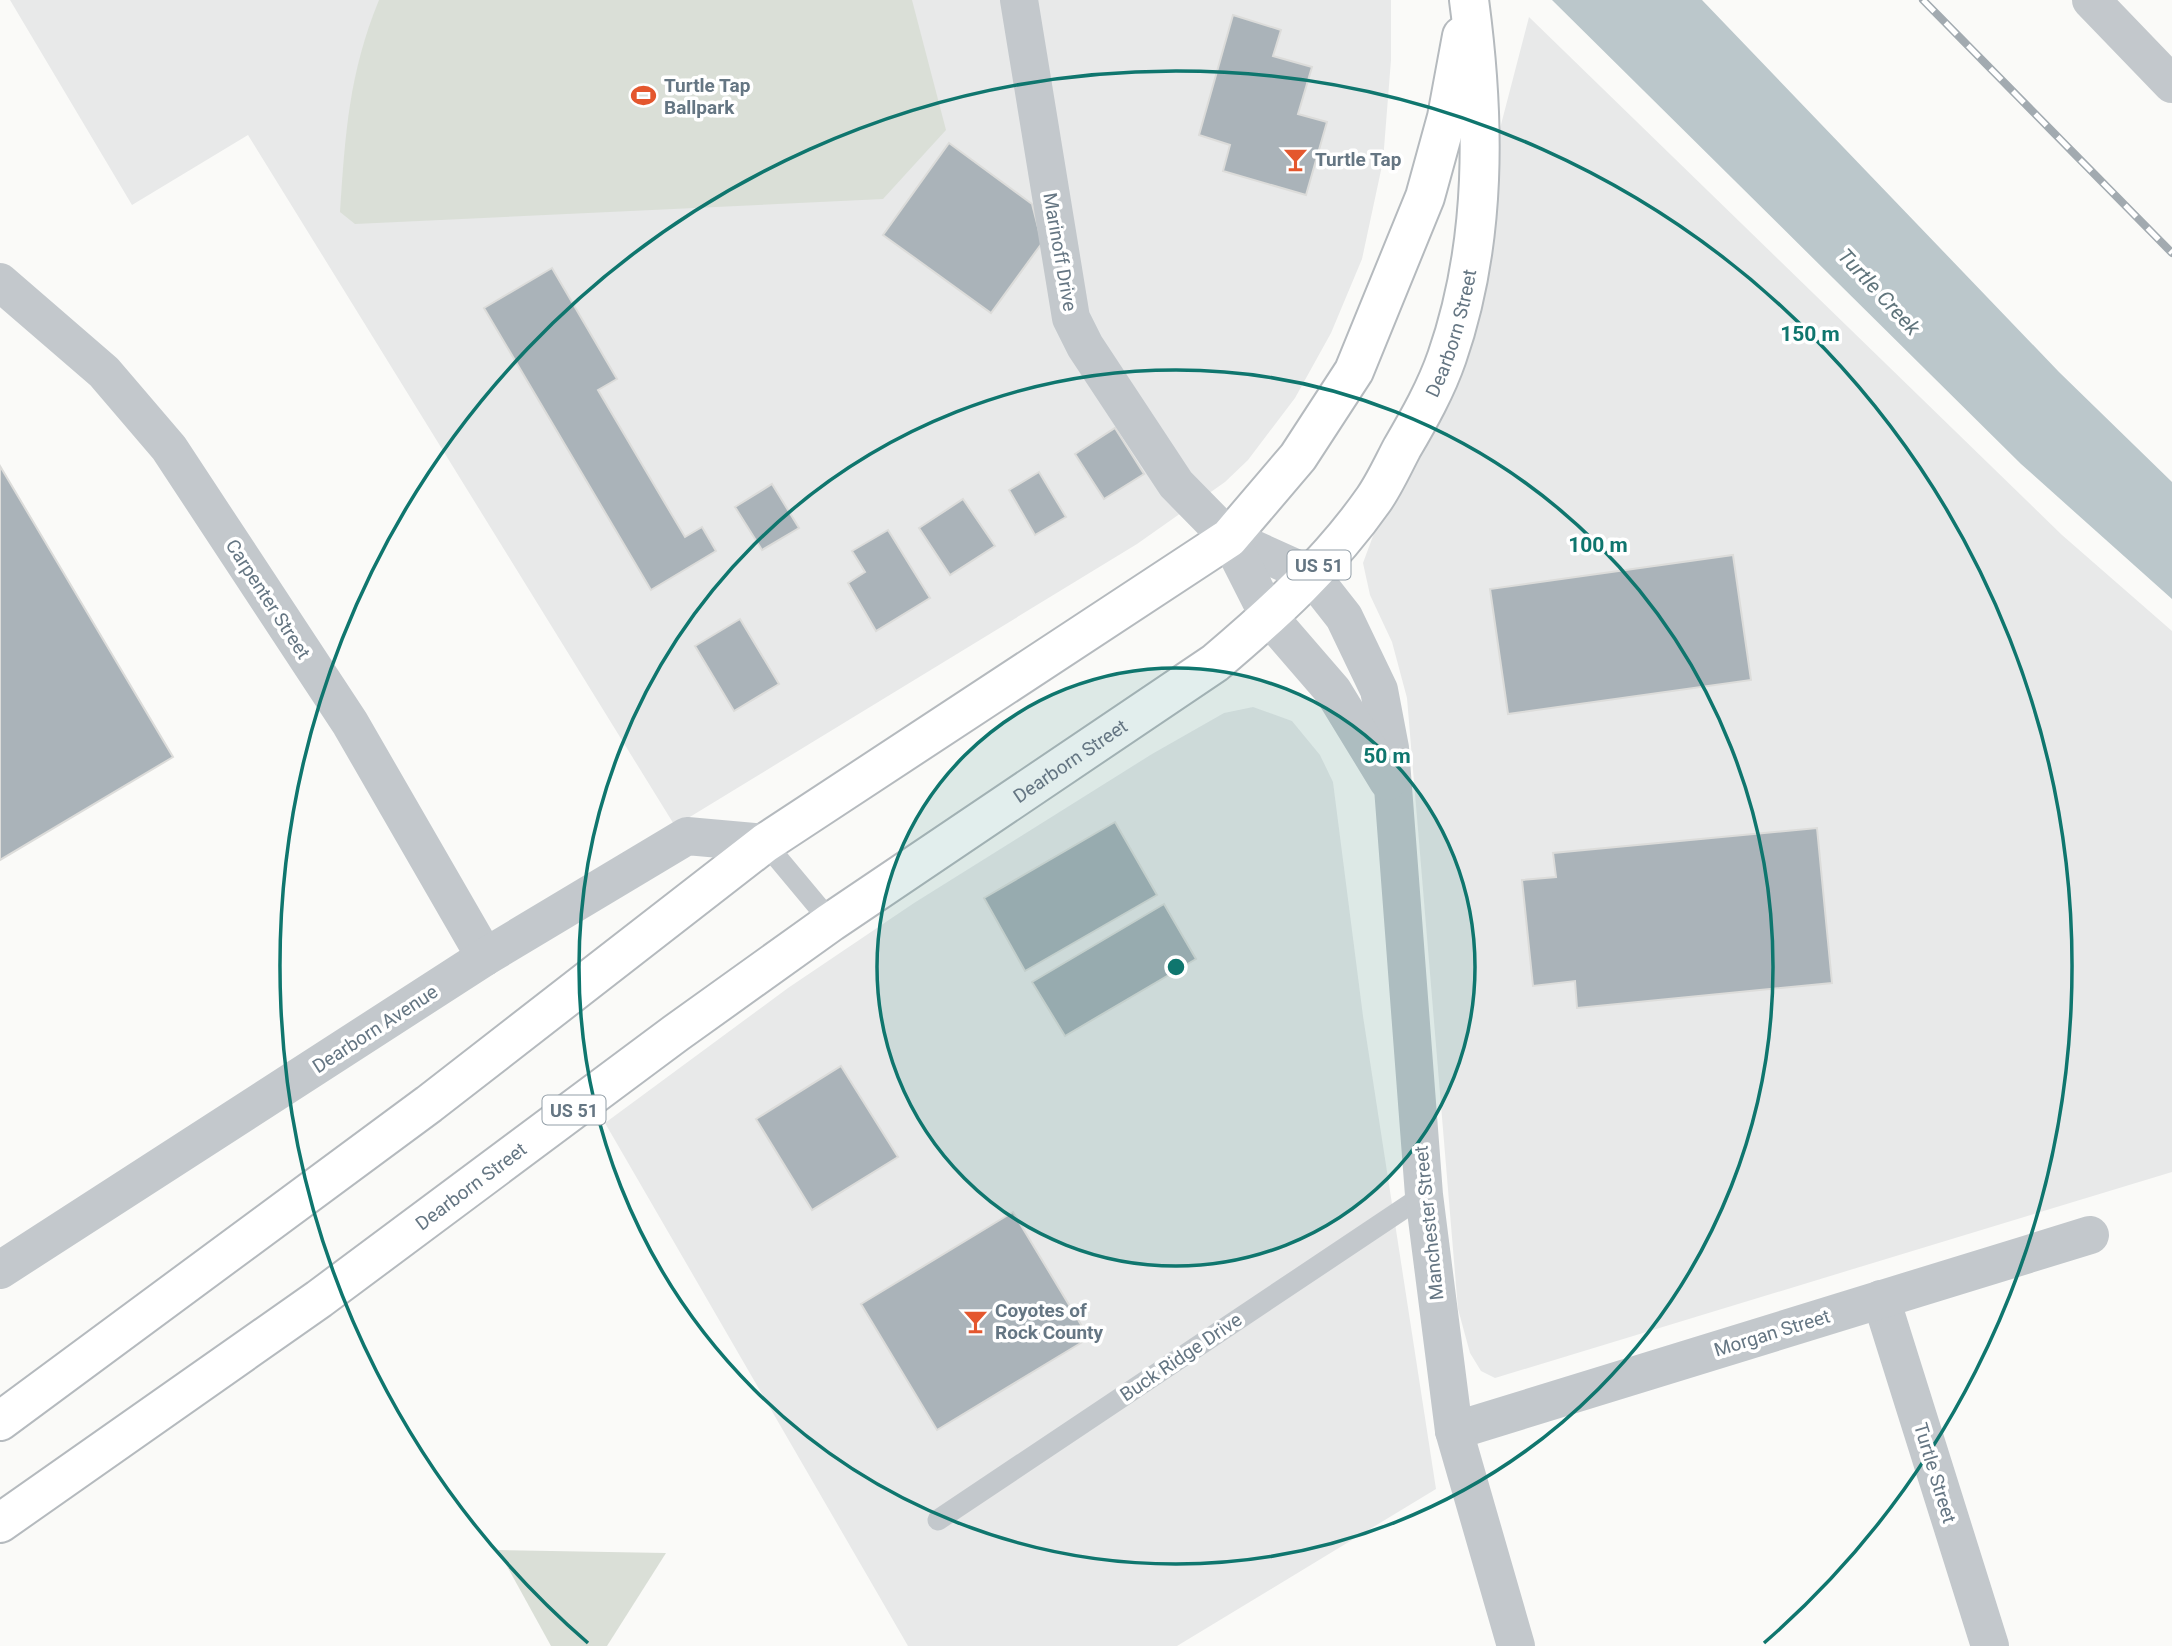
<svg xmlns="http://www.w3.org/2000/svg" width="2172" height="1646" font-family="Roboto,sans-serif">
<style>
.built{fill:#e8e9e9}
.green{fill:#dadfd7}
.water{fill:#bbc7cb}
.building{fill:#aab3b9;stroke:#dcdcda;stroke-width:2}
.lines{fill:none;stroke-linecap:round;stroke-linejoin:round}
.primary-casing{stroke:#b5babe;stroke-width:42}
.service{stroke:#c3c8cc;stroke-width:21}
.minor{stroke:#c3c8cc;stroke-width:38}
.tertiary{stroke:#c3c8cc;stroke-width:38}
.primary{stroke:#fff;stroke-width:38}
.rail-casing{stroke:#a2aab0;stroke-width:8}
.rail{stroke:#fff;stroke-width:5;stroke-dasharray:16;stroke-linecap:butt}
.ring{fill:none;stroke:#0f766e;stroke-width:3.5}
.labels{text-anchor:middle;dominant-baseline:central;stroke-width:7;stroke-linejoin:round;paint-order:stroke}
.shield{fill:#fff;stroke:#939fa8;stroke-width:2}
.shield-label{font-size:18px;font-weight:bold;fill:#657683}
.poi-label{font-size:19px;font-weight:bold;fill:#657683;stroke:#fff;text-anchor:start}
.street-label{font-size:19px;fill:#657683;stroke:#fff}
.water-label{font-size:21px;font-style:italic;fill:#60757c;stroke:#fff}
.centre{fill:#0f766e;stroke:#fff;stroke-width:3.5}
.ring-label{font-size:21px;text-anchor:middle;font-weight:bold;fill:#0f766e;stroke:#fff;stroke-width:7;stroke-linejoin:round;paint-order:stroke}
</style>
<rect width="100%" height="100%" fill="#fafaf8"/>
<g class="built">
<path d="M10,0H1391V60L1383,161L1362,259L1331,333L1295,398L1248,460L1225,482L1137,544L675,826L248,135L132,205Z"/>
<path d="M1529,17L2062,535L2172,631V1172L1495,1378L1481,1371L1470,1353L1458,1309L1407,698L1392,642L1370,595L1363,563L1373,536L1434,415L1490,167Z"/>
<path d="M1253,707L1292,721L1320,755L1333,782L1363,1016L1436,1489L1177,1646H908L605,1123L788,988L914,903L1152,754L1224,713Z"/>
</g>
<g class="green">
<path d="M379,0H912L946,130L883,199L355,224L340,212C345,134 349,73 379,0Z"/>
<path d="M498,1550L666,1553L607,1646H551Z"/>
</g>
<path class="water" d="M1552,0H1702L2059,372L2172,482V599L2021,464Z"/>
<g class="building">
<path d="M1233,15L1281,30L1273,56L1312,67L1298,114L1327,122L1306,195L1223,171L1230,145L1199,135Z"/>
<path d="M949,143L1032,204L1042,243L991,313L883,235Z"/>
<path d="M552,268L617,379L598,390L685,537L702,527L716,551L651,590L484,308Z"/>
<path d="M1115,428L1144,474L1104,499L1075,454Z"/>
<path d="M0,466L173,757L0,860Z"/>
<path d="M1039,472L1066,517L1035,535L1009,490Z"/>
<path d="M772,484L799,528L762,550L735,507Z"/>
<path d="M963,499L995,546L950,575L919,528Z"/>
<path d="M888,530L930,598L876,631L848,583L865,572L852,551Z"/>
<path d="M1733,555L1751,680L1508,714L1490,589Z"/>
<path d="M740,619L779,684L734,711L695,646Z"/>
<path d="M1115,822L1157,895L1025,971L984,898Z"/>
<path d="M1817,828L1832,983L1577,1008L1575,981L1533,986L1522,880L1556,877L1553,853Z"/>
<path d="M1164,904L1196,959L1065,1036L1032,982Z"/>
<path d="M841,1066L898,1157L812,1210L756,1119Z"/>
<path d="M1013,1212L1089,1338L937,1430L861,1304Z"/>
</g>
<g class="lines">
<defs>
<g id="primary">
<path d="M0,1421L429,1104L765,843L1229,538L1298,457L1354,371L1425,197L1447,117L1462,36"/>
<path id="s1" d="M0,1523L319,1299L676,1033L831,922L1215,663C1273,614 1330,562 1374,499C1385,483 1393,465 1402,448C1419,419 1436,389 1447,357C1487,242 1485,119 1469,0"/>
</g>
</defs>
<use href="#primary" class="primary-casing"/>
<g class="service">
<path d="M765,843L831,922"/>
<path d="M938,1520L1424,1195"/>
</g>
<g class="minor">
<path d="M1019,0L1071,318L1085,346L1176,484L1229,538"/>
<path d="M2091,0L2172,84"/>
<path d="M0,282L104,372L169,448L350,723L485,957"/>
<path d="M0,1270L485,957L687,836L765,843"/>
<path d="M1881,1299L1990,1646"/>
<path d="M1454,1431L2090,1235"/>
</g>
<g class="tertiary">
<path d="M1229,538L1311,575L1344,617L1379,690L1390,748L1424,1195L1454,1431L1516,1646"/>
<path d="M1229,538L1269,617L1333,691L1388,781"/>
</g>
<use href="#primary" class="primary"/>
<defs>
<path id="rail" d="M1923,0L2172,253"/>
</defs>
<use href="#rail" class="rail-casing"/>
<use href="#rail" class="rail"/>
</g>
<circle cx="1176" cy="967" r="299" fill="#0f766e" fill-opacity=".12"/>
<g class="ring">
<circle cx="1176" cy="967" r="299"/>
<circle cx="1176" cy="967" r="597"/>
<path d="M588 1643A896 896 0 1 1 1764 1643"/>
</g>
<defs>
<symbol id="stadium-bare" viewBox="-9 -9 18 18"><path d="M0-5a6.5 5 0 1 0 0 10a6.5 5 0 1 0 0-10ZM-3.5-1.8h7v3.6h-7Z" fill="#e4572e" stroke="#fff" stroke-width="2.5" paint-order="stroke"/></symbol>
<symbol id="bar-bare" viewBox="-9 -9 18 18"><path d="M-6-5H6L.8 .8V4.5H3.5V6h-7V4.5H-.8V.8Z" fill="#e4572e" stroke="#fff" stroke-width="2.5" paint-order="stroke"/></symbol>
</defs>
<g fill-rule="evenodd">
<use href="#stadium-bare" x="626" y="78" width="35" height="35"/>
<use href="#bar-bare" x="1278" y="142" width="35" height="35"/>
<use href="#bar-bare" x="958" y="1304" width="35" height="35"/>
</g>
<g class="labels">
<g class="shield">
<rect x="1287.5" y="550.5" width="63" height="29" rx="5"/>
<rect x="542.5" y="1095.5" width="63" height="29" rx="5"/>
</g>
<g class="shield-label">
<text x="1319" y="565">US 51</text>
<text x="574" y="1110">US 51</text>
</g>
<g class="poi-label">
<text x="664" y="85">Turtle Tap<tspan x="664" dy="22">Ballpark</tspan></text>
<text x="1315" y="159">Turtle Tap</text>
<text x="995" y="1310">Coyotes of<tspan x="995" dy="22">Rock County</tspan></text>
</g>
<g class="street-label">
<text transform="translate(1060 252) rotate(80)">Marinoff Drive</text>
<text stroke="none"><textPath href="#s1" startOffset="1902">Dearborn Street</textPath></text>
<text transform="translate(268 599) rotate(57)">Carpenter Street</text>
<text stroke="none"><textPath href="#s1" startOffset="1314">Dearborn Street</textPath></text>
<text transform="translate(375 1029) rotate(-33)">Dearborn Avenue</text>
<text stroke="none"><textPath href="#s1" startOffset="579">Dearborn Street</textPath></text>
<text transform="translate(1429 1223) rotate(-96)">Manchester Street</text>
<text transform="translate(1772 1333) rotate(-17)">Morgan Street</text>
<text transform="translate(1181 1357) rotate(-34)">Buck Ridge Drive</text>
<text transform="translate(1935 1473) rotate(73)">Turtle Street</text>
</g>
<g class="water-label">
<text transform="translate(1879 292) rotate(47)">Turtle Creek</text>
</g>
</g>
<circle cx="1176" cy="967" r="10" class="centre"/>
<g class="ring-label">
<text x="1810" y="341">150 m</text>
<text x="1598" y="552">100 m</text>
<text x="1387" y="763">50 m</text>
</g>
</svg>
